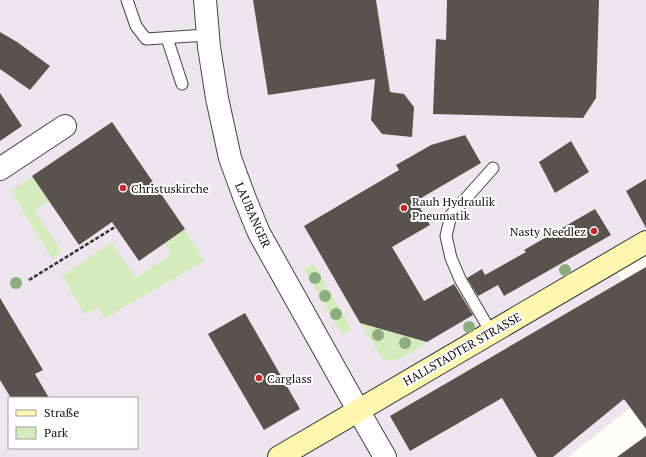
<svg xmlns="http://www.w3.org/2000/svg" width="646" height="457" font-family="'PT Serif',serif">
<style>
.industrial{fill:#eee6ef;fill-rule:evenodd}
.green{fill:#d5ebbd}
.building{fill:#5a524d}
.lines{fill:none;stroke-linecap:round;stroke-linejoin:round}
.service-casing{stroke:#444;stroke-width:13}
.minor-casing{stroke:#444;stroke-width:24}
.tertiary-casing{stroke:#444;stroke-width:24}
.secondary-casing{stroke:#333;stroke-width:24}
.path{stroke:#333;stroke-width:2.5;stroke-dasharray:4 2;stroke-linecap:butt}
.service{stroke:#fff;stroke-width:11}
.minor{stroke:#fff;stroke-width:22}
.tertiary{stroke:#fff;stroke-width:22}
.secondary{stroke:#fff6b0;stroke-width:22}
.tree{fill:#8dad7f}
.poi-dot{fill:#c4262e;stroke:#fff;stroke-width:1.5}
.labels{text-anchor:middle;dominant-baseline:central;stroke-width:4;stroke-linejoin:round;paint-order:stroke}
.poi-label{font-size:12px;fill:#111;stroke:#fff;text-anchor:start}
.street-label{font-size:12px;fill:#111;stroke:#fff}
</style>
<rect width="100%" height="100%" fill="#fffdf5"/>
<path class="industrial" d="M0,0H646V229L606,253L646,322V395L568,457H0ZM9,398H137V448H9Z"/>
<g class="green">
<path d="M32,176L49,201L35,211L62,252L52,259L11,191Z"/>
<path d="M185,229L204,261L105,318L98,307L85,315L62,276L111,242L136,278L171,254L165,243Z"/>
<path d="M314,264L352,329L342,335L304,269Z"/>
<path d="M360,323L427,342C414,350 399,365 383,359Z"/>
</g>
<g class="building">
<path d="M253,0H376L390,92L404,94L414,107L412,137L382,134L371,120L375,79L268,95Z"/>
<path d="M447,0H599L596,98L583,118L433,114L436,39L446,40Z"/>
<path d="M0,32L17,42L50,66L30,90L0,69Z"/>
<path d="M0,93L22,126L0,141Z"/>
<path d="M112,122L185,229L139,261L112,222L79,245L32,176Z"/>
<path d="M465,135L481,163L416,201L430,225L392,247L424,301L454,284L473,315L427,342L360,323L304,226L399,170L396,165L431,145Z"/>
<path d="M571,141L589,172L555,193L539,162Z"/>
<path d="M646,179V228L626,191Z"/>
<path d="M595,209L611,235L504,296L498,285L478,296L467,278L482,269L485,275L526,252L524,250Z"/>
<path d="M646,267V429L624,399L553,457H537L502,398L410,451L390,416Z"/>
<path d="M0,298L43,370L35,374L49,398H11L0,380Z"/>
<path d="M245,313L300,409L264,430L208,334Z"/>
<path d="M646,436V457H617Z"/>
</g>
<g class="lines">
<defs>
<g id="service">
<path d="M127,0L136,26L146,39L207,35"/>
<path d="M167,38L182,84"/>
<path d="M491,332L460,279L451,258L446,236L451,215L493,168"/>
</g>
<g id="minor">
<path d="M205,0L209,47L217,98L230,158L245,199L259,233L358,410"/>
<path d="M0,169L65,126"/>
</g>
<path id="tertiary" d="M358,410L385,457"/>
<path id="secondary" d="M279,457L646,242"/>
</defs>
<use href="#service" class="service-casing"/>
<use href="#minor" class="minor-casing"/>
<use href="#tertiary" class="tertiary-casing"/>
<use href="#secondary" class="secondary-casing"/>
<path class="path" d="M29,280L115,227"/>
<use href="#service" class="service"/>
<use href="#minor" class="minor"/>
<use href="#tertiary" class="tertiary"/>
<use href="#secondary" class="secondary"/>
</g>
<g class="tree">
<circle cx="565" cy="270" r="6"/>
<circle cx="315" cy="278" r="6"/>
<circle cx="16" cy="283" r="6"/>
<circle cx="325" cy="296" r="6"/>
<circle cx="336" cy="314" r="6"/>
<circle cx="469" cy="327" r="6"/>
<circle cx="378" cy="335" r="6"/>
<circle cx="405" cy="343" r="6"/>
</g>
<g class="poi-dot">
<circle cx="123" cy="188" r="4"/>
<circle cx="404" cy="208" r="4"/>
<circle cx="594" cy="231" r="4"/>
<circle cx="259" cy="378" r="4"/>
</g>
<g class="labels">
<g class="poi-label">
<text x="131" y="188">Christuskirche</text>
<text x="412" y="201">Rauh Hydraulik<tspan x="412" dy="14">Pneumatik</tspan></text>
<text x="586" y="231" text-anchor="end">Nasty Needlez</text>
<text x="267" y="378">Carglass</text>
</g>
<g class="street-label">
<text transform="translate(253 215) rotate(66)">LAUBANGER</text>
<text transform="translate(462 349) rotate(-30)">HALLSTADTER STRASSE</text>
</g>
</g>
<rect x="8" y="397" width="130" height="52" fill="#ffffff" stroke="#a0a0a0"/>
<rect x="16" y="410" width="20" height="6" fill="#fff6b0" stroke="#a0a0a0"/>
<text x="44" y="417" font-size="12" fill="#111111">Straße</text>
<rect x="16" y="427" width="20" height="12" fill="#d5ebbd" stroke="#a0a0a0"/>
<text x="44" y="437" font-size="12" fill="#111111">Park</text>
</svg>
